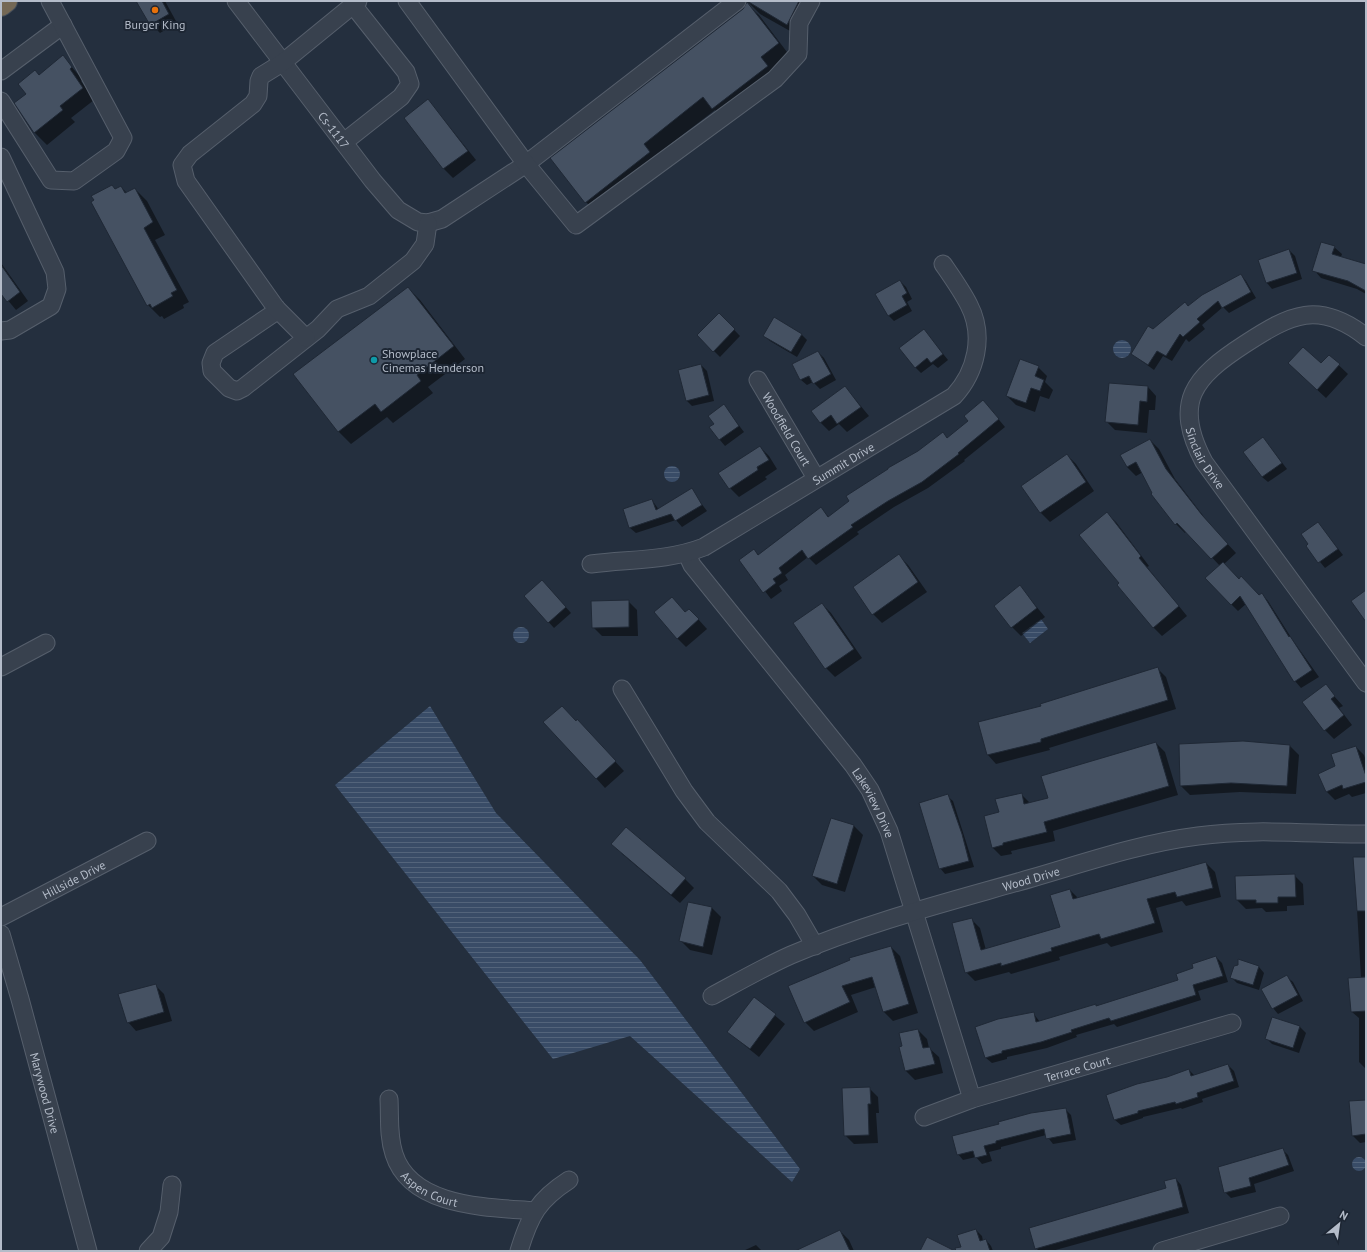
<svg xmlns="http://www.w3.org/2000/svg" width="1367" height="1252" font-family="'PT Sans',sans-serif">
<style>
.water{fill:url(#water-rules)}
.shadow{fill:#0007}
.building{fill:#455162;stroke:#1f2835}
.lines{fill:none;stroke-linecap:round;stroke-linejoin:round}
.minor-casing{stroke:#565f6c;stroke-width:19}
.highway-casing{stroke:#434c59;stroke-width:24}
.minor{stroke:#38414e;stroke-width:17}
.highway{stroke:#746855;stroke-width:22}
.food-dot{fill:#e8710a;stroke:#1d2633;stroke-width:1.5}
.culture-dot{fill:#0f9aa8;stroke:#1d2633;stroke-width:1.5}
.labels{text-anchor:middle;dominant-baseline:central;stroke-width:4;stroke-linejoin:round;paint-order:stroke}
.poi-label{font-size:12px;fill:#b4bcc9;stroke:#1d2633}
.street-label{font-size:12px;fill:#b4bcc9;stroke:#1d2633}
</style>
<defs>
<pattern id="water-rules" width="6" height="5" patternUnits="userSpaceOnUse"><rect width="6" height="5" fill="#394c67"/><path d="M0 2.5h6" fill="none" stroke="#53647b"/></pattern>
</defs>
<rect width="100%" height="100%" fill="#242f3e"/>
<g class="water">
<circle cx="1122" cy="349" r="9"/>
<circle cx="672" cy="474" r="8"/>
<path d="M1041,619L1048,629L1030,643L1022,633Z"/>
<circle cx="521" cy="635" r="8"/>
<path d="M430,706L496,813L640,960L800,1169L792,1182L630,1036L553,1059L335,785Z"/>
<circle cx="1359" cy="1164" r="7"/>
</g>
<g class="shadow">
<path d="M137,1H165L177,23L160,33L151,24Z"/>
<path d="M817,1L799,36L760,14L748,2Z"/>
<path d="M747,4L759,15L790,56L772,69L779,78L725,120L715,110L655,156L661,165L598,214L586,202Z"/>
<path d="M63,57L83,80L81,81L94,100L71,118L75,122L47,145L35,133L16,104L28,94Z"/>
<path d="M428,100L476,160L453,178L444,169L405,118Z"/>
<path d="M121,187L127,193L135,189L147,201L165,235L155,240L189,302L183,305L184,308L164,319L162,316L160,317L148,305L115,190Z"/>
<path d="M1334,247L1342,254L1341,257L1366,268V294L1357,289L1321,278L1314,270Z"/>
<path d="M1289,250L1295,256L1302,279L1272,289L1267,283L1259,260Z"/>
<path d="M1,263L28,301L16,310L1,292Z"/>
<path d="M1241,275L1246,281L1256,298L1229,313L1223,307L1202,325L1205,329L1189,342L1186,339L1172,361L1163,356L1154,370L1132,354L1153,331Z"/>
<path d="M900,281L906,287L912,299L907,302L912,311L894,321L889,316Z"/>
<path d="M408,288L420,300L465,359L428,387L433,393L393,423L387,417L351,444L339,432L295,374Z"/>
<path d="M719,314L740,336L720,357L698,335Z"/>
<path d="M924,330L948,360L938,368L933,364L921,373L915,367Z"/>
<path d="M801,334L807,340L797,357L770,341L764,336Z"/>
<path d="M818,352L824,358L836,380L820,389L813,382L807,385L801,380L793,365Z"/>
<path d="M1329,356L1348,374L1326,398L1298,372L1321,365Z"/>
<path d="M701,365L707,371L714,401L692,406L687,401Z"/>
<path d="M1038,367L1047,376L1045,382L1053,390L1049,399L1040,396L1035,412L1016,405L1007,396Z"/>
<path d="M845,387L869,416L847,432L839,424L829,431L820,422Z"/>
<path d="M1148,387L1156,396L1155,410H1149L1147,433L1115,430L1106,421Z"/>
<path d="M724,406L744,432L725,446L710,428L715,424Z"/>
<path d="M990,409L1005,427L964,460L965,461L928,488L894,507L857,532L859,534L816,565L808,557L785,575L788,580L779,586L782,591L771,599L741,560L754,551L759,555L820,508L829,517L943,434L948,438Z"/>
<path d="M1263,438L1287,469L1268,482L1262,477Z"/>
<path d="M1150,440L1159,449L1175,479L1211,526L1236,553L1224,564L1239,580L1259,596L1262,594L1268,601L1292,639L1319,677L1301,688L1295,681L1246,604L1238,611L1231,604L1220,566L1187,531L1185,533L1176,524L1143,472L1136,476L1127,467Z"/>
<path d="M760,447L769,456L777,469L765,477L767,479L739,497L730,488Z"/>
<path d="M1067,455L1076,464L1094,491L1050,522L1041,513L1022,486Z"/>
<path d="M691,490L707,511L682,527L676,520L636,533L630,528L624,509L652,500L659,510Z"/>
<path d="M1107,514L1116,522L1149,566L1147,567L1187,616L1162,636L1153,627L1121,583Z"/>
<path d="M1318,523L1343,555L1325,568L1307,546Z"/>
<path d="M899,556L908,565L927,592L882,623L873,614Z"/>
<path d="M548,587L571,613L554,628L525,596Z"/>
<path d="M1020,587L1045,617L1021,636L1012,627Z"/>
<path d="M628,601L637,610L638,636H602L593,627Z"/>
<path d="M822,604L831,613L862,658L835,677L826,668Z"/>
<path d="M686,613L698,619L707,629L686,647L677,638Z"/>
<path d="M1157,668L1166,677L1176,709L1049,748L1050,750L996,764L988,755L1042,707Z"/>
<path d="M1325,686L1343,706L1339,708L1352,725L1334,739L1325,730Z"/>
<path d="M545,722H576L586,730L624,771L605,788Z"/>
<path d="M1156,743L1165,752L1178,795L1053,831L1055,841L1011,851L1012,854L1001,856L992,847L1000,813L1021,794L1031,804L1049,799Z"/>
<path d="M1290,746L1299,755L1296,794L1240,792L1190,795L1181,786Z"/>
<path d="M1356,747L1364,755L1366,761V793L1352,797L1349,794L1335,800L1327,792L1319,775L1336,767Z"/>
<path d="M947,796L953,801L974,867L945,874L940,868Z"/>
<path d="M832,819L854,826L863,835L845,892L822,885L813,876Z"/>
<path d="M621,853L685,879L694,888L680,903Z"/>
<path d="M1354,858H1366V1069L1359,1062V1018L1352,1012L1361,978Z"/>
<path d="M1206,863L1215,872L1221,897L1186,906L1182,901L1156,908L1163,932L1111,947L1107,943L1059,957L1060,960L1011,974L1009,972L975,981L966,972L971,919L980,928L986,950L1061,927L1070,890L1078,898Z"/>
<path d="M1294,875L1303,884L1304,905L1287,906V911L1266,912L1262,908L1246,909L1237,900Z"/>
<path d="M712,908L721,917L712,955L690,950L681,941Z"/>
<path d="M891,947L900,956L918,1013L893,1021L884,1012L876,987L851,995L858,1012L814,1031L805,1022L789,987Z"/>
<path d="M1216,957L1222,963L1228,982L1198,991L1201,1000L1117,1027L1114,1024L1076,1035L1077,1037L1047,1048L1007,1057V1059L992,1063L986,1058L1033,1013L1040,1022L1095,1005L1097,1006L1179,981L1195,969Z"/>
<path d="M1239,961L1259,967L1264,973L1259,990L1237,983L1231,977L1239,966Z"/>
<path d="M1287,977L1293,982L1303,1001L1278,1014L1273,1008Z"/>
<path d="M155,985L164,994L172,1021L136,1031L128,1022Z"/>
<path d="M754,998L785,1024L759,1057L728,1032Z"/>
<path d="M1273,1018L1300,1027L1306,1033L1299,1053L1272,1044L1266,1038Z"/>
<path d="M918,1030L927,1039L929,1048L939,1057L943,1073L915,1080L906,1071L901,1048Z"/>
<path d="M1228,1065L1234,1071L1239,1087L1202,1099L1203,1102L1182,1109L1181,1108L1143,1117V1118L1121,1125L1115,1120L1189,1070L1195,1076Z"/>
<path d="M869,1088L878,1097L879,1113H876L878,1143L854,1144L845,1135Z"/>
<path d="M1366,1101V1142L1360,1143L1352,1135Z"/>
<path d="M1065,1109L1071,1115L1076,1140L1053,1144L1046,1135L1001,1147V1149L989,1152L992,1161L982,1164L976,1157L963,1160L958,1154Z"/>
<path d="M1282,1149L1288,1155L1294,1171L1254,1184L1256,1192L1231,1198L1225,1192Z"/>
<path d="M1176,1179L1181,1185L1189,1213L1052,1251H1039L1036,1248L1168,1189Z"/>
<path d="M976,1230L982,1236L983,1241L986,1240L991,1246L993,1251H963Z"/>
<path d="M840,1231L849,1240L854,1251H797Z"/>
<path d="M756,1245L762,1251H743Z"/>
</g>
<g class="building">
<path d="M136,1H162L169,14L150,25Z"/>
<path d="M747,1H799L787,25Z"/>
<path d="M747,2L779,43L761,57L768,66L712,109L703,97L644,144L650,152L585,203L550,158L743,9Z"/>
<path d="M63,55L72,67L70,69L83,88L60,106L63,110L34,133L14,103L26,94L18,84L35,70L39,75Z"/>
<path d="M428,99L468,151L443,169L404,118Z"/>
<path d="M112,185L115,189L121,186L125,193L135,188L153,222L144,228L177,290L171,293L173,296L152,308L150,304L147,306L91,202L94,200L91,196Z"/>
<path d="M1321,242L1335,246L1332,254L1366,264V291L1348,281L1312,271Z"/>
<path d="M1289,249L1297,273L1266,283L1258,260Z"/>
<path d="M1,265L20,292L7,302L1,294Z"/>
<path d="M1241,274L1251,292L1222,308L1218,301L1197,319L1200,322L1183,337L1180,334L1166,356L1157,351L1148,365L1131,354L1148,326L1153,329L1185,302L1188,306L1202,295Z"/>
<path d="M900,280L907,293L902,296L907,305L888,316L875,294Z"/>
<path d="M408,287L454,346L417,375L421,381L381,412L375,404L338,432L293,374Z"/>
<path d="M719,313L735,329L713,352L697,335Z"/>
<path d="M774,317L802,334L791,352L763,336Z"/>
<path d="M924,329L943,354L931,363L927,358L915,368L899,348Z"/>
<path d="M1303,347L1321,363L1329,355L1340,364L1317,390L1288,363Z"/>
<path d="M818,351L831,374L813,384L809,376L800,380L792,364Z"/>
<path d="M1020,359L1039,366L1035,376L1044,380L1040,391L1031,388L1026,403L1006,396Z"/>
<path d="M701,364L709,395L686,401L678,370Z"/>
<path d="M1109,383L1148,386L1147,402L1140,401L1138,425L1105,422Z"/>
<path d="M845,386L861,407L837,424L831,415L820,423L811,411Z"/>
<path d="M983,400L999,419L958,453L959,454L922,482L888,501L851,525L853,527L808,559L802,550L779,568L782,573L773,579L776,583L763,593L739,560L754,549L758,555L821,507L828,517L849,501L846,496L888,469V468L918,451L943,432L947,438L968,421L964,416Z"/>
<path d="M724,404L739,426L719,440L709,427L714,424L708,416Z"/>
<path d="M1263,437L1282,463L1262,477L1243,452Z"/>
<path d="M1150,439L1166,469L1202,515L1228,544L1211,559L1177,523L1175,525L1151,494L1152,493L1136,462L1127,467L1120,455Z"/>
<path d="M760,446L769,460L757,467L758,470L729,489L718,473Z"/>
<path d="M1067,454L1086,482L1040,513L1021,486Z"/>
<path d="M692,488L702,505L675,521L671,514L629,528L623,509L652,499L656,510Z"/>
<path d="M1107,512L1141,556L1139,558L1179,606L1153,628L1117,585L1119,583L1079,535Z"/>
<path d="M1318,522L1338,549L1318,563L1306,546L1308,544L1301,534Z"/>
<path d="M899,554L918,582L872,615L853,587Z"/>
<path d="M1223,562L1239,579L1241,576L1259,595L1262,593L1289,637L1290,636L1312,670L1294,682L1240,596L1231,605L1205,578Z"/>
<path d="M542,580L566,607L548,623L524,596Z"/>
<path d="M1020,585L1037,608L1011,628L994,606Z"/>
<path d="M1366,590V622L1351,601Z"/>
<path d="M672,597L685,612L689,609L699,619L677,639L654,612Z"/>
<path d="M629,600V627L592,628L591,601Z"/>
<path d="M822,603L854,649L825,669L793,623Z"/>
<path d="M1158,667L1168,700L1041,739V742L987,755L978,722L1041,706L1040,704Z"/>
<path d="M1326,684L1335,696L1331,699L1344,715L1324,731L1302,702Z"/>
<path d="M562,706L576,721L577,719L616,761L596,779L543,722Z"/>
<path d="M1243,741L1290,745L1287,786L1231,783L1180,786L1179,744Z"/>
<path d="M1156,742L1169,786L1044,822L1047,832L1003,843V845L992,848L984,816L999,812L995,799L1022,793L1024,804L1048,798L1041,776Z"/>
<path d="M1356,746L1366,776V782L1343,789L1342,785L1326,792L1318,774L1335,766L1331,754Z"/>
<path d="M948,794L962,834L969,861L939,869L919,803Z"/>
<path d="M831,818L854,825L837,884L812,876Z"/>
<path d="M626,827L686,878L671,895L611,844Z"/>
<path d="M1353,857H1366V911H1357Z"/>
<path d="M1206,862L1213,888L1177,897L1175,892L1147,899L1155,923L1101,939L1099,934L1051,948L1052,951L1001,966V963L965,973L952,923L972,918L981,950L1060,927L1050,895L1070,889L1073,899Z"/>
<path d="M1295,874L1296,897H1278V903H1256V900H1236L1235,876Z"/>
<path d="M688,902L712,907L703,947L679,941Z"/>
<path d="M891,946L909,1004L883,1012L872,977L842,986L850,1002L804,1023L788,986L850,960L849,958Z"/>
<path d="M1216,956L1223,976L1193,985L1196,995L1111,1021L1109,1018L1071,1030L1072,1032L1041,1042L1002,1051V1053L985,1058L975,1027L998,1019L1034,1012L1036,1022L1096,1004V1006L1178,980L1176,974L1193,968L1192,964Z"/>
<path d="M1238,959L1259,966L1253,985L1230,978L1234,966L1238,965Z"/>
<path d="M1287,975L1298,995L1272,1009L1261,989Z"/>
<path d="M1366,977V1011L1351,1012L1348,978Z"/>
<path d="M156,984L164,1012L127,1023L118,994Z"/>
<path d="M754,997L776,1014L750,1049L727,1032Z"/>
<path d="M1272,1017L1300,1026L1293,1048L1265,1039Z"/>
<path d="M918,1029L923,1048L930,1047L935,1064L905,1071L899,1047L902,1046L899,1033Z"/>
<path d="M1228,1064L1234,1081L1197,1093L1198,1097L1176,1104L1175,1102L1138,1111V1113L1114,1120L1106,1095L1137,1084L1167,1077L1189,1069L1191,1076Z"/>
<path d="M870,1087L871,1104H868L869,1135L844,1136L842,1088Z"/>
<path d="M1366,1100V1134L1352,1136L1349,1101Z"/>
<path d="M1066,1108L1071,1134L1046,1139L1044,1129L996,1141V1143L984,1146L987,1155L975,1158L973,1151L957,1155L952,1136L999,1124L998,1122L1031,1113Z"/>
<path d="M1283,1148L1289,1165L1249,1178L1251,1186L1224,1193L1218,1167Z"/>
<path d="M1176,1178L1183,1207L1035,1249L1029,1228L1166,1188L1164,1181Z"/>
<path d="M976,1229L980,1241L986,1239L990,1251H956L955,1248L961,1247L957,1235Z"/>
<path d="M840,1230L850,1251H795Z"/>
<path d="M927,1237L955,1251H920Z"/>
</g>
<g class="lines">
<defs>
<g id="minor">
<path id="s1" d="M236,1L373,181L398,210L418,222L428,223L442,219L526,164L737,1"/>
<path d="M358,1L282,63L261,76L259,81L258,96L253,104L190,154L182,165L186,181L276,308L274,313L215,353L211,363L212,371L229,388L237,391L243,388L318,329L337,309L369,296L413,261L425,244L428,223"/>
<path d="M407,1L526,164L576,225L775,79L798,54L799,23L811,1"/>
<path d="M1,71L63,25"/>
<path d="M1,101L51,180L74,181L116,151L123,138L50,1"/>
<path d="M344,142L401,97L410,84L406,72L353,5"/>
<path d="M1,157L55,272L57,289L51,306L10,330L1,331"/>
<path d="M276,308L306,338"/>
<path id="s2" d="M1366,337C1319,300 1291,314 1245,344C1194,377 1172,402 1204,462L1366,683"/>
<path id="s3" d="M758,380L816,478"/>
<path id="s4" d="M687,554L692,565L853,765L870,790L889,831L972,1099"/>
<path id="s5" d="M591,564C629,559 668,561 704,547L954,396C976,372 985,336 969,305C962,291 952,277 943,264"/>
<path d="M1,667L46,643"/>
<path d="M622,689L684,791L707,822L779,891L797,915L815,946"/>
<path id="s6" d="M1,917L147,841"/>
<path id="s7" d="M1,934L20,999L88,1251"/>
<path id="s8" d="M712,996C738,982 764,967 791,955C868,922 952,901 1032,878C1087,862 1142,843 1198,836C1254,828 1310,834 1366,834"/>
<path id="s9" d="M389,1099C390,1117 388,1136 394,1154C411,1208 489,1207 535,1211"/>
<path id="s10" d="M924,1117L972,1099L1232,1023"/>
<path d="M148,1251L161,1237L169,1212L172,1185"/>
<path d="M519,1251C530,1215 538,1200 569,1180"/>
<path d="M1162,1251L1280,1216"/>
</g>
<path id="highway" d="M1,5L6,1"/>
</defs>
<use href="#minor" class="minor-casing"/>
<use href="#highway" class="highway-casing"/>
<use href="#minor" class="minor"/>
<use href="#highway" class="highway"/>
</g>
<circle class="food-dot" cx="155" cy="10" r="4"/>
<circle class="culture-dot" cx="374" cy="360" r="4"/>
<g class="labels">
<g class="poi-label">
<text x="155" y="24">Burger King</text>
<text x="382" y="353" text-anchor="start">Showplace<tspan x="382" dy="14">Cinemas Henderson</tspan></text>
</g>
<g class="street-label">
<text stroke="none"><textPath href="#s1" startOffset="162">Cs-1117</textPath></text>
<text stroke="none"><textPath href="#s3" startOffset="57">Woodfield Court</textPath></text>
<text stroke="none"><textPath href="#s2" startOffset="275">Sinclair Drive</textPath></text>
<text stroke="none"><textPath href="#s5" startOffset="277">Summit Drive</textPath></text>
<text stroke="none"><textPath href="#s4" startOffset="312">Lakeview Drive</textPath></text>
<text stroke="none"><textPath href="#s6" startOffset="82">Hillside Drive</textPath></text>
<text stroke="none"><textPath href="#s8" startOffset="341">Wood Drive</textPath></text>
<text stroke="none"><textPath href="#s10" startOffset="161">Terrace Court</textPath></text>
<text stroke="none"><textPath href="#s7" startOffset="165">Marywood Drive</textPath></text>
<text stroke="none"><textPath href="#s9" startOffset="108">Aspen Court</textPath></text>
</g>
</g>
<rect width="1367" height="1252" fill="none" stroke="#b4bcc9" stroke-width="4"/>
<g transform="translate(1339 1224) rotate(29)" stroke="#1d2633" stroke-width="3" paint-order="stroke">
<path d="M0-3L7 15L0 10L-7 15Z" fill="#b4bcc9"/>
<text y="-6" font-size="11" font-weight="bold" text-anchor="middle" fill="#b4bcc9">N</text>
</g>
</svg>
